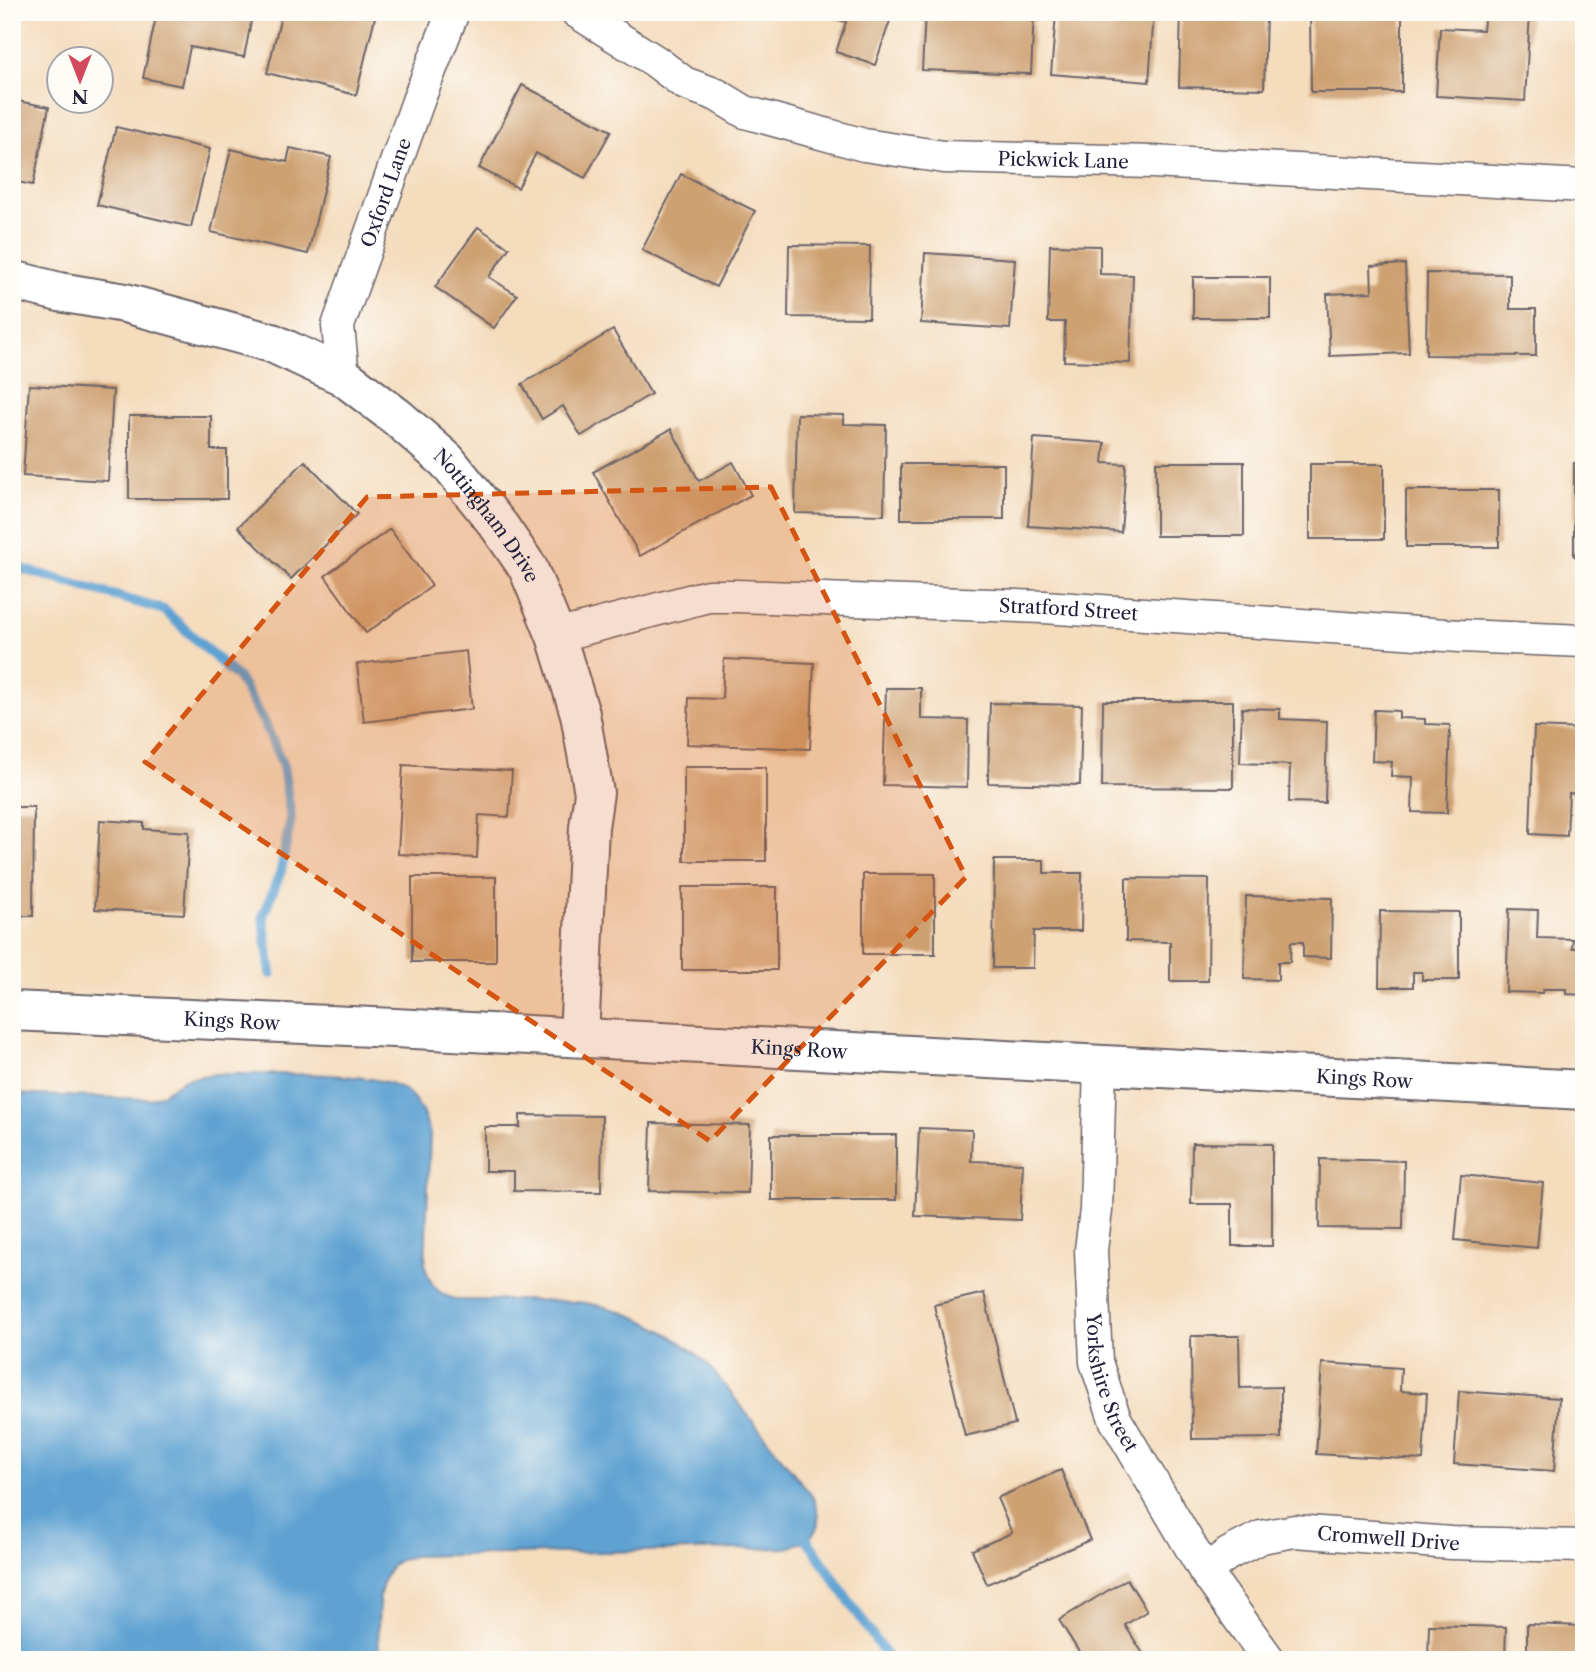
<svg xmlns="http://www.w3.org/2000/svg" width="1596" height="1672" font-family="'Libre Caslon Text',serif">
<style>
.water{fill:#5ea2d2;stroke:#406286;stroke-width:2}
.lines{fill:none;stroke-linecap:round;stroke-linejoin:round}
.stream{stroke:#5ea2d2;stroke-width:10}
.building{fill:#cea172}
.street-casing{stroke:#6c6368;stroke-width:35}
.secondary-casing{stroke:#6c6368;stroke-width:42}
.street{stroke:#fff;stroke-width:32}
.secondary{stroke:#fff;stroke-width:38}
.marked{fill:#d45411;fill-opacity:0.2;stroke:#d45411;stroke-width:5;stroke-dasharray:14 9;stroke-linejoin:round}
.labels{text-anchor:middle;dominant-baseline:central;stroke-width:5;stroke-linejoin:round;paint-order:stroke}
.street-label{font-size:19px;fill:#22223b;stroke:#fdfcf7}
</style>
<rect width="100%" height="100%" fill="#fdfcf7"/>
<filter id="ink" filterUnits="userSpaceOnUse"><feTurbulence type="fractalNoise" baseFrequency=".0143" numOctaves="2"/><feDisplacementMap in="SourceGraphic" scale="14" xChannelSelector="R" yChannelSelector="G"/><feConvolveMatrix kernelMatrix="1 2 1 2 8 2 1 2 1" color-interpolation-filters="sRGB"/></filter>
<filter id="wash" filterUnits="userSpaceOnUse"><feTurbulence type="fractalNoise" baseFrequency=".00686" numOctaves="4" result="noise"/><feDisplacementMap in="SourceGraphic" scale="28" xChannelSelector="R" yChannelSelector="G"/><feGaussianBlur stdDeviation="1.57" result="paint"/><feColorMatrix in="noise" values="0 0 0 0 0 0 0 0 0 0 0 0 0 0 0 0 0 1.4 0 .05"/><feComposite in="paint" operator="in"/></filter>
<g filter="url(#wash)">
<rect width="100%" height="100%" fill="#f4dcbd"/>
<path class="water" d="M215,1074C255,1075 374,1069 403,1089C419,1099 425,1117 430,1134L425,1266C430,1286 439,1296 459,1300C500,1301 544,1298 585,1303C630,1309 677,1334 709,1366L812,1496C826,1526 816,1540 786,1548L414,1556C409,1557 403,1558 398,1561C372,1577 379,1634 379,1660H12V1094L150,1099L162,1094L185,1079Z"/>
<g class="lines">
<g class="stream">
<path d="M12,566L164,610L239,679L266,726L283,766L291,818L281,871L263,916L271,974"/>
<path d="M800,1529L889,1660"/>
</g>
</g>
<g id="blocks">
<g class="building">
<path d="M157,12H253L244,57L190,47L182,86L143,78Z"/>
<path d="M282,12L376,13L356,95L267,73Z"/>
<path d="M893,12L875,65L836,52L846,22L819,13Z"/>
<path d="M925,12H1034L1031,74L922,70Z"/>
<path d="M1111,12H1154L1149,82L1051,74L1056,14L1111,18Z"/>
<path d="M1181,12H1266L1264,89L1179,87Z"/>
<path d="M1310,12H1402V92H1311Z"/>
<path d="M1485,12H1530L1525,101L1436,96L1440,28L1483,30Z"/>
<path d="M522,85L611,131L585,178L536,153L518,188L479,168Z"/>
<path d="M12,100L49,107L33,185L12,181Z"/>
<path d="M116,127L210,149L191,227L97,205Z"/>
<path d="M290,148L331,157L308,254L211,232L231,149L287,162Z"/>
<path d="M681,174L755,211L716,287L642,250Z"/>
<path d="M478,227L509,248L489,277L517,295L494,328L435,287Z"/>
<path d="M789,245L870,246L869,318L788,317Z"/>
<path d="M1050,245L1100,246V274L1133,275L1130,363L1064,361L1065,322H1048Z"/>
<path d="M925,253L1015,259L1010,329L921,323Z"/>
<path d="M1405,264L1409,353L1330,356L1327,294L1372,292L1371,266Z"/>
<path d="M1427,273L1510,274V309H1536V356L1426,355Z"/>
<rect x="1193" y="277" width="77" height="41"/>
<path d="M613,330L651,394L581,436L563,406L542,419L522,384Z"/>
<path d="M29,385L113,390L108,481L23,476Z"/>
<path d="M797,414L844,415V424L886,425L884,515L795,513Z"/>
<path d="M129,416H211V450H227V499H129Z"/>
<path d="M671,429L699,481L733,462L751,495L640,556L593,472Z"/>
<path d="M1034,438L1105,443L1103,463L1126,464L1121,532L1028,526Z"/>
<path d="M305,461L357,514L291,579L238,527Z"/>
<rect x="1156" y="462" width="88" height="74"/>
<rect x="1574" y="463" width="10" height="93"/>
<rect x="901" y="464" width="103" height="55"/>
<rect x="1310" y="464" width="74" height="75"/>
<rect x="1406" y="490" width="93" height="57"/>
<path d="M390,529L432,586L366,633L325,576Z"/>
<path d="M466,651L472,709L364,722L357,664Z"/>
<path d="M724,659L814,663L810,749L687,744L689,698L722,699Z"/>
<path d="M886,688H921V719L968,720L967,787L883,785Z"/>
<path d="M1103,701H1233V788L1102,787Z"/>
<path d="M990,703L1082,705L1080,785L988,783Z"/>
<path d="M1242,708L1280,709V719L1327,721L1325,803L1289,802L1290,765L1240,763Z"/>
<path d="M1374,710L1399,711V718L1425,719V724L1450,725L1447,813L1412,812L1413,777L1391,776L1392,762L1372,761Z"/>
<path d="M1534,727L1584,729V794L1569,793L1567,836L1530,834Z"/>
<path d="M403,765L512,771L509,817L479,815L477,858L398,854Z"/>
<rect x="684" y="767" width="82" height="94"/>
<path d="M12,807H34L33,916H12Z"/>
<path d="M100,820L144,823V829L189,832L184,914L95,909Z"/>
<path d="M994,860H1044V873H1082L1081,931H1034L1033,968H993Z"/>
<rect x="863" y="874" width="72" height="80"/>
<rect x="412" y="877" width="84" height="85"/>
<path d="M1126,878L1209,879L1208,981H1170V942L1126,941Z"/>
<rect x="682" y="887" width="95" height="83"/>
<path d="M1246,896L1332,898L1331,958L1303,957V942H1291L1290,962H1278V980L1244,979Z"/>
<path d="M1509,909L1538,910L1537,938L1573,939L1572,948H1584V995L1566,994V989H1543L1542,993L1506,992Z"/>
<path d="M1380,911L1459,912V980H1422V972H1413V987H1379Z"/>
<path d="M520,1115L602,1116L601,1192L514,1191V1171H485V1127H520Z"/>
<path d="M651,1123L750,1125L748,1193L649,1191Z"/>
<path d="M919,1128L972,1130L971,1161L1023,1163L1020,1220L915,1216Z"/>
<rect x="771" y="1135" width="125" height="65"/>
<path d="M1192,1143L1272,1144V1246H1232V1204H1191Z"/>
<path d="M1320,1159L1404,1161L1403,1229L1319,1228Z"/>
<path d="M1461,1175L1543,1183L1537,1248L1455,1240Z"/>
<path d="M984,1293L1015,1424L965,1436L934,1305Z"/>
<path d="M1191,1336H1239L1240,1388L1281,1387V1438L1192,1439Z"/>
<path d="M1322,1363L1401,1368L1400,1391L1427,1393L1423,1460L1316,1454Z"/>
<path d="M1459,1391L1559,1398L1554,1471L1454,1464Z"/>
<path d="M1061,1470L1090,1540L987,1584L972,1550L1012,1533L997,1498Z"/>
<path d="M1127,1579L1147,1611L1125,1625L1147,1660H1084L1059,1620Z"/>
<path d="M1527,1624L1584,1626V1660H1527Z"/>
<path d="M1429,1625L1506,1627L1505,1660H1428Z"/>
</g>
</g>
</g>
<g filter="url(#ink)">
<use href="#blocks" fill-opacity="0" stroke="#6c6368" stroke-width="2"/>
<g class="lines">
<defs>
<g id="street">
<path id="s1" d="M577,12L655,61L684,83L717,95L745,112L864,145L944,157L1153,162L1584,186"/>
<path id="s2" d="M343,376L338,326L418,101L453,12"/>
<path id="s3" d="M556,636L708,596H737L1044,607L1460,636L1584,641"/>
<path id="s4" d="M1100,1064L1096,1210L1091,1250L1096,1362L1115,1419L1205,1571L1269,1660"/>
<path id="s5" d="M1205,1571L1228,1554L1261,1537L1295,1531L1451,1543L1584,1546"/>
</g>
<g id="secondary">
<path id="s6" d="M12,280L59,292L125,303L272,343L343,376L398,418L447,461L499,526L528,568L556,636L580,714L594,793L589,827L579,1037"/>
<path id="s7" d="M12,1011L395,1028L1584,1090"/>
</g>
</defs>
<use href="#street" class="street-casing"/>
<use href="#secondary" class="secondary-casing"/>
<use href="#street" class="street"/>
<use href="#secondary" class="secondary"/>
</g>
</g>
<path class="marked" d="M771,487L966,877L710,1141L145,762L367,497Z"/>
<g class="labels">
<g class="street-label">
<text stroke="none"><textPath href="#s1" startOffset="520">Pickwick Lane</textPath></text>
<text stroke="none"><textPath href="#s2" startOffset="192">Oxford Lane</textPath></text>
<text stroke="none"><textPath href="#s6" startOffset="548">Nottingham Drive</textPath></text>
<text stroke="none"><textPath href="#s3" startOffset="518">Stratford Street</textPath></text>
<text stroke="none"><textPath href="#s7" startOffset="220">Kings Row</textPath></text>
<text stroke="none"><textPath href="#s7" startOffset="788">Kings Row</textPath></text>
<text stroke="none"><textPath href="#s7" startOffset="1354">Kings Row</textPath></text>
<text stroke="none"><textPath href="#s4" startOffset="322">Yorkshire Street</textPath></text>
<text stroke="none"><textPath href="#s5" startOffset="194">Cromwell Drive</textPath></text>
</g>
</g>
<rect width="1596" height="1672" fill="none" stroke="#fdfcf7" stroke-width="42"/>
<g transform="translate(80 80) rotate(180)"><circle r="33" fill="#fdfcf7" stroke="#a5a5ac" stroke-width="2"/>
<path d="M0-5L12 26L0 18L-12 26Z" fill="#d1495b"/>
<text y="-10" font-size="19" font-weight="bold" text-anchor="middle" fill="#22223b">N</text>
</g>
</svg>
